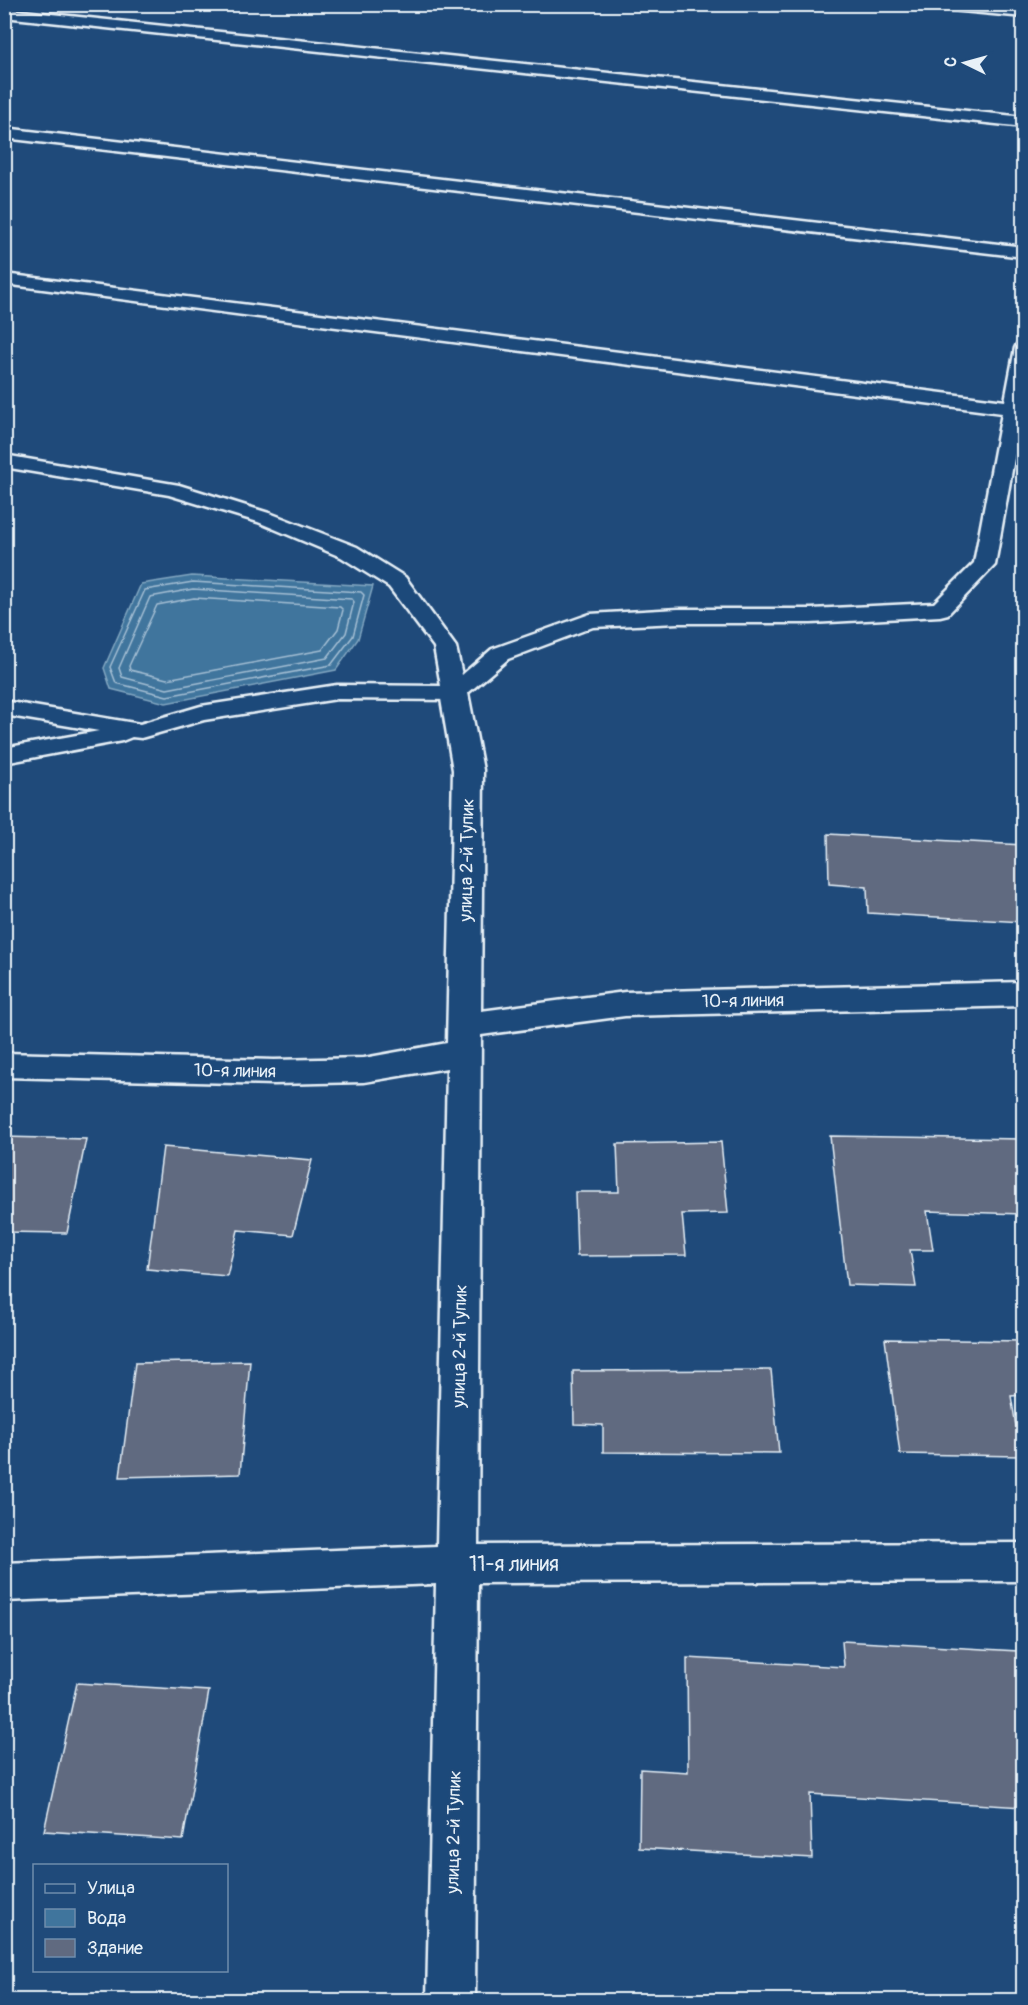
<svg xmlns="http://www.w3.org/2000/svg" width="1028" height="2005" font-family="Pangolin,sans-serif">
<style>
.water{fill:#40759d;stroke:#83a7c1;stroke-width:1.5}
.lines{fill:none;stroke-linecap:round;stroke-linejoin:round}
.shore{stroke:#a5bfd4;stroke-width:1.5}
.building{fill:#606a80;stroke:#e8f1f8;stroke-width:1.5}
.service-casing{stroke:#e8f1f8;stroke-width:5}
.minor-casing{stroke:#e8f1f8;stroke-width:5}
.service{fill:#1f4a7a;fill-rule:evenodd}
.minor{fill:#1f4a7a;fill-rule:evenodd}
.labels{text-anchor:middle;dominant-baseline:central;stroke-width:4.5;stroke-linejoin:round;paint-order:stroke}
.street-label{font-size:18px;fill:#e8f1f8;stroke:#1f4a7a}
.near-street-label{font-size:21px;fill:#e8f1f8;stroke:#1f4a7a}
</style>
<rect width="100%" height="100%" fill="#1f4a7a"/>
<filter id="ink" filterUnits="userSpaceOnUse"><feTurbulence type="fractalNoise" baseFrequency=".0167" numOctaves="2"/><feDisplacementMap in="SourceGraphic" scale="12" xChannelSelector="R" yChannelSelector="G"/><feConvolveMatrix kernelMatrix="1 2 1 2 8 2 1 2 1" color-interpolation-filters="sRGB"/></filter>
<g filter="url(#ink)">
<path class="water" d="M192,576L373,586L358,639L336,670L166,703L111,689L104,668L141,584Z"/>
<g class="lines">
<g class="shore">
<path d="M193,582L361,592L364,595L353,636L331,665L167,696L116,683L110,667L145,590Z"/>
<path d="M193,589L352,599L354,602L346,633L327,658L167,689L122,677L119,668L150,597Z"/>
<path d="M194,598L340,607L343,610L338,629L322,650L167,679L130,670L129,666L157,605Z"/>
</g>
</g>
<g class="building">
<path d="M828,834L1023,845V922L868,913L867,887L829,884Z"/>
<path d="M830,1136L1023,1139V1214L927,1211L933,1250H910L916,1287L847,1285Z"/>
<path d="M4,1137L86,1139L67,1233L4,1232Z"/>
<path d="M721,1142L728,1213L682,1214L686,1255L577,1256L575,1192H619L617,1144Z"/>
<path d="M163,1147L312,1160L293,1235L238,1230L227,1276L147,1269Z"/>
<path d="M885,1339L1023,1341V1395L1011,1396L1021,1456L900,1454Z"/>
<path d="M250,1361L240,1474L120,1477L135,1363Z"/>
<path d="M771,1370L779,1453L603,1452V1425L574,1424L573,1371Z"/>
<path d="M842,1641L1018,1651L1023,1703V1807L810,1794L812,1858L639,1848L640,1769L688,1772L687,1658L844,1667Z"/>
<path d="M77,1683L209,1691L183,1840L44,1831Z"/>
</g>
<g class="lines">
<defs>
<g id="service">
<path d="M923,4H980L1024,9V17L930,8Z"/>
<path d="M4,9L1024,117V127L4,17Z"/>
<path d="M4,128L1024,247V257L4,138Z"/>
<path d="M4,274L1005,401L1015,348L1017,344L1024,343V403L995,565L948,614L940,616L811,623H678L593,627L508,659L462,698L454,700L337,699L204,720L141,738L132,737L122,741L4,763V748L99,731L4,715V701L140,724L201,706L337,685L441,686L434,647L389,587L341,557L258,522L169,495L4,467V455L179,485L272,514L357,547L405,577L456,647L462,675L492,649L590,614L678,609H811L934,603L974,563L1002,413L4,284Z"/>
</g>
<path id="minor" d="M454,685L464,687L468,693L483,770L481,1011L625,992L1024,982V1006L625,1016L481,1035L478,1545L1024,1543V1581L478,1583L475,2000H427L436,1584L4,1601V1563L437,1546L447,1068L364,1082L274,1084L4,1077V1053L274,1060L364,1058L447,1043L453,770L440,693L444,687Z"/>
</defs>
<use href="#service" class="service-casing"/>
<use href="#minor" class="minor-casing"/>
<use href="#service" class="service"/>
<use href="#minor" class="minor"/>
</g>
</g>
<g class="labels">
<g class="street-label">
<text transform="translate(467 860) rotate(-89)">улица 2-й Тупик</text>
<text transform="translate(743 1001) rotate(-1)">10-я линия</text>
<text transform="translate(235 1071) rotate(1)">10-я линия</text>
<text transform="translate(460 1346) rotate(-89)">улица 2-й Тупик</text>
<text transform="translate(454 1832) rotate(-89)">улица 2-й Тупик</text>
</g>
<g class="near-street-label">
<text x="514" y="1564">11-я линия</text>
</g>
</g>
<rect width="1028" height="2005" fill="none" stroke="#1f4a7a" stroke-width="24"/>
<rect x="12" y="12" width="1004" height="1981" fill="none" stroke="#e8f1f8" stroke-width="2" filter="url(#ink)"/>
<rect x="33" y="1864" width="195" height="108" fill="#1f4a7a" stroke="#6f8dac" stroke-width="1.5"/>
<rect x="45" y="1884" width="30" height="9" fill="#1f4a7a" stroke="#6f8dac" stroke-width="1.5"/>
<text x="87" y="1894" font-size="18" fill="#e8f1f8">Улица</text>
<rect x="45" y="1909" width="30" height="18" fill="#40759d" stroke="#6f8dac" stroke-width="1.5"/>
<text x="87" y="1924" font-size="18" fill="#e8f1f8">Вода</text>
<rect x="45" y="1939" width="30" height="18" fill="#606a80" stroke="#6f8dac" stroke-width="1.5"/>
<text x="87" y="1954" font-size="18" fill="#e8f1f8">Здание</text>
<g transform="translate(965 63) rotate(275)" stroke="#1f4a7a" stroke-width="4.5" paint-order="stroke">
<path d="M0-4.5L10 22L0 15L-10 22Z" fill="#e8f1f8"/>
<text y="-9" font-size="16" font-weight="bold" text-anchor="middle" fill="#e8f1f8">С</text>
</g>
</svg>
